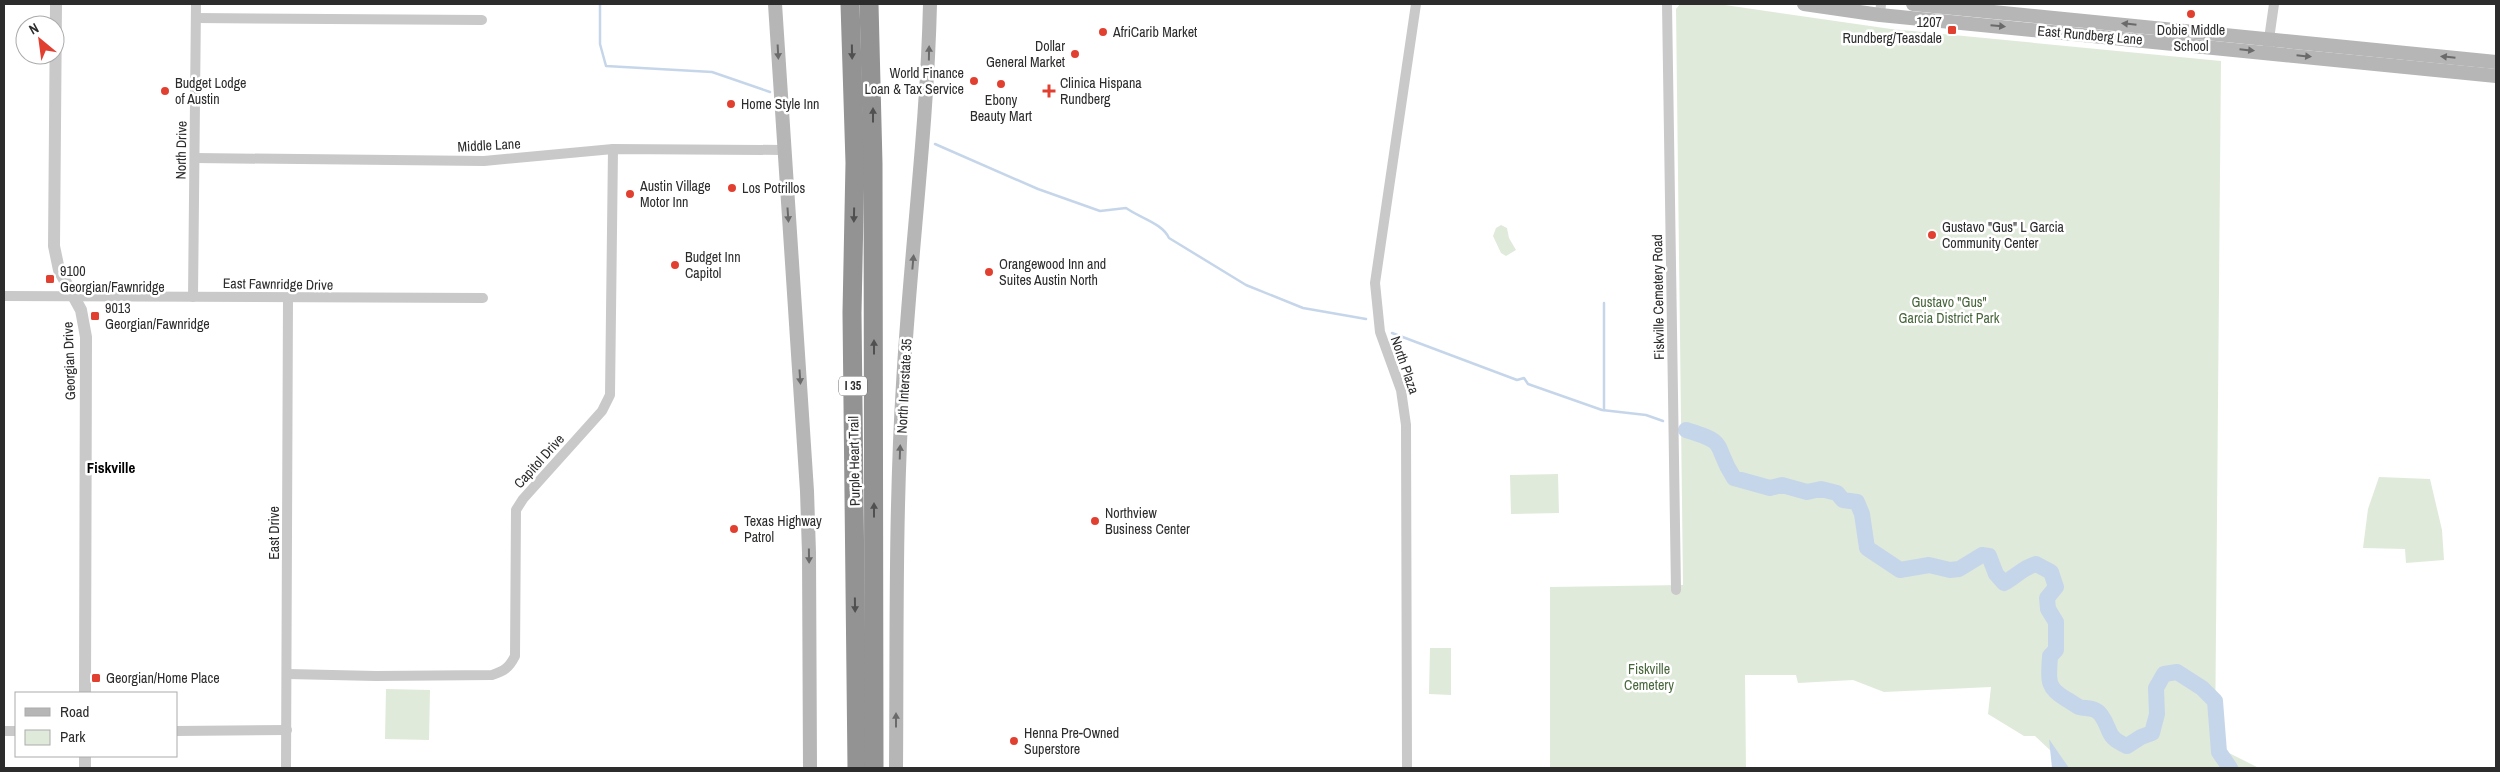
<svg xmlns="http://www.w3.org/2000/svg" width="2500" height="772" font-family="'Archivo Narrow',sans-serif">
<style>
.green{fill:#e0eada}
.water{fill:#c6d6ea}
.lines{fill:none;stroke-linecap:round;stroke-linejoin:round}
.stream{stroke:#c6d6ea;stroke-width:2.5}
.river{stroke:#c6d6ea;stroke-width:16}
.minor{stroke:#c9c9c9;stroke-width:10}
.tertiary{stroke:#c9c9c9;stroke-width:12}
.secondary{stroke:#b6b6b6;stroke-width:14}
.motorway{stroke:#939393;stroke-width:19}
.oneway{fill:#6a6a6a}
.oneway2{fill:#505050}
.poi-dot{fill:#e14031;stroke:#fff;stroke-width:2}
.labels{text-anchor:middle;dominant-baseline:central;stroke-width:5;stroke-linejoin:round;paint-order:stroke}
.shield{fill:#fff;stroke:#6b6b6b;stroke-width:1}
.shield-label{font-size:12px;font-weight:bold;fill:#2c2c2c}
.poi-label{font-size:14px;fill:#2c2c2c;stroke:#fff;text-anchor:start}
.street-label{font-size:14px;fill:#2c2c2c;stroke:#fff}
.park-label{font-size:14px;fill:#48663b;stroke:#fff}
.neighbourhood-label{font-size:15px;font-weight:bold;fill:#000;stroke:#fff}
</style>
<rect width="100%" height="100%" fill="#fff"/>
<g class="green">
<path d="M1680,4H1718L1891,29L2221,61L2215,746L2259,768H2069L2035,736H2024L1988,714L1991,687L1884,692L1853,680L1798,683L1796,675H1745L1746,768H1550V587L1683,585L1676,9Z"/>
<path d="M1501,225L1507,228L1509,238L1516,250L1506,256L1501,253L1493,236L1496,228Z"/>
<path d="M1558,474L1559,513L1511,514L1510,475Z"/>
<path d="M2379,477L2430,479L2442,530L2444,560L2406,563L2405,549L2363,548L2368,509Z"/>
<path d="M1430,648H1451V695L1429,694Z"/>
<path d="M386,689L430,690L429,740L385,739Z"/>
</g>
<path class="water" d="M2049,739L2069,768H2052Z"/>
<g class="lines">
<g class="stream">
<path d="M600,4V44L606,66L712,72L770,92"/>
<path d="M935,144L1038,189L1100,211L1126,208C1140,218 1162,223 1169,238L1246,285L1303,308L1366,319"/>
<path d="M1604,303V410"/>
<path d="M1392,333L1517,380L1524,378L1528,384L1602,410L1646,415L1663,421"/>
</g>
<path class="river" d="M1686,430C1731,443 1712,445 1734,478L1770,488L1782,485L1807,492L1821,489L1837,493L1843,500L1857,502L1862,514L1867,548L1900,570L1929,565L1950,570L1959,569L1982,555L1989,556L1996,574L2004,583C2015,577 2024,567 2036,564L2051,572L2056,587L2047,598L2048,609L2056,622V650L2050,656C2049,678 2045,687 2066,699C2070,701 2075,705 2079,707C2087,709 2095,707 2101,715C2112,730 2105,737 2127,746L2141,737L2152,733L2157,714L2156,688L2164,674L2177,672L2202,688L2215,701L2219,752L2230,768"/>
<g class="minor">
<path d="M1667,4L1676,590"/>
<path d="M1880,15L1881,4"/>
<path d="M196,18L482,20"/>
<path d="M2268,46L2274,4"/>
<path d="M195,158L484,161L613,149L784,150"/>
<path d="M4,296L483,298"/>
<path d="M193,297L196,4"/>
<path d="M288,674L376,676L492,675C504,671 509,668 515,656L516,510L523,499L602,411L610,395L613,149"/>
<path d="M4,731H16"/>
<path d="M176,731L287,730"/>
<path d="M286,768L288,298"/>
<path d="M1407,768L1406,425L1401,390L1380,332L1375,283L1416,4"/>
</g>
<g class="tertiary">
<path d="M56,4L54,246L59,270L81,310L86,337L85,693"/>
<path d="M85,768V756"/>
</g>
<g class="secondary">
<path d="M775,4L807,491L809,553L810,768"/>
<path d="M1804,4L1880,15L2496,76"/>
<path d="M1913,4L2496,62"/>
<path d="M896,768C897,640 895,512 903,384C910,257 927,131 930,4"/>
</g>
<g class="motorway">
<path d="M850,4L855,163L852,313L857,768"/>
<path d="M869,4L873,164L874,768"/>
</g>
</g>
<defs><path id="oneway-solid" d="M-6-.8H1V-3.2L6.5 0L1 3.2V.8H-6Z" transform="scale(1.25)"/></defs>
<g class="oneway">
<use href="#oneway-solid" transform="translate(2129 24) rotate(-174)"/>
<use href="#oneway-solid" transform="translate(1998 26) rotate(5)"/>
<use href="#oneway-solid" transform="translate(2247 50) rotate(6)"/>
<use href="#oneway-solid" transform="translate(778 52) rotate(87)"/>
<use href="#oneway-solid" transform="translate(929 53) rotate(-89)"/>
<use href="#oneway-solid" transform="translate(2304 56) rotate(6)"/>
<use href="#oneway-solid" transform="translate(2448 57) rotate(-174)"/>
<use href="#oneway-solid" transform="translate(788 215) rotate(86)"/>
<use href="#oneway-solid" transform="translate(913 262) rotate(-85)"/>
<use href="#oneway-solid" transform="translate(800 377) rotate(86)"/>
<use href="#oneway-solid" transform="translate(900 452) rotate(-88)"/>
<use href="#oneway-solid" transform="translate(809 556) rotate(89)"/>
<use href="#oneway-solid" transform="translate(896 720) rotate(-90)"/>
</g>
<g class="oneway2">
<use href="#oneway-solid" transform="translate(852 52) rotate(89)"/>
<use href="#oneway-solid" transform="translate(873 115) rotate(-90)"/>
<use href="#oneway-solid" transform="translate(854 215) rotate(91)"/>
<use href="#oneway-solid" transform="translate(874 347) rotate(-90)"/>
<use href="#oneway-solid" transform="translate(874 510) rotate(-90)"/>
<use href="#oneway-solid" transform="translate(855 605) rotate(89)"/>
</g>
<g class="poi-dot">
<circle cx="2191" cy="14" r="5"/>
<rect x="1947" y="25" width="10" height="10" rx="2.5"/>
<circle cx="1103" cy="32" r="5"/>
<circle cx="1075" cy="54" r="5"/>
<circle cx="974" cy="81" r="5"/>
<circle cx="1001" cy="84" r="5"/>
<circle cx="165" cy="91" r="5"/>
<path d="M1046.5 83.5h5v5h5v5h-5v5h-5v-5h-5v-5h5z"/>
<circle cx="731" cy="104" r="5"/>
<circle cx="732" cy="188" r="5"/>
<circle cx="630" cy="194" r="5"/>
<circle cx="1932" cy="235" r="5"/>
<circle cx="675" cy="265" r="5"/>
<circle cx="989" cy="272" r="5"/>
<rect x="45" y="274" width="10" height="10" rx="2.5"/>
<rect x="90" y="311" width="10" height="10" rx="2.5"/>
<circle cx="1095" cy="521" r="5"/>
<circle cx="734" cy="529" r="5"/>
<rect x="91" y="673" width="10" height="10" rx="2.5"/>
<circle cx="1014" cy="741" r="5"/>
</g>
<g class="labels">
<rect class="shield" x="839" y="376.5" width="28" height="19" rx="4"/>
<g class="shield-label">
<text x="853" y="386">I 35</text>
</g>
<g class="poi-label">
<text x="1942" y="22" text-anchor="end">1207<tspan x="1942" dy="16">Rundberg/Teasdale</tspan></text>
<text x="2191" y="30" text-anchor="middle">Dobie Middle<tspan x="2191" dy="16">School</tspan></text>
<text x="1113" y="32">AfriCarib Market</text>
<text x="1065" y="46" text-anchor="end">Dollar<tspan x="1065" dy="16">General Market</tspan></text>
<text x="964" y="73" text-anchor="end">World Finance<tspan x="964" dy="16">Loan &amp; Tax Service</tspan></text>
<text x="175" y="83">Budget Lodge<tspan x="175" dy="16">of Austin</tspan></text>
<text x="1060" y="83">Clinica Hispana<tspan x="1060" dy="16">Rundberg</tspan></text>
<text x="1001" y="100" text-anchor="middle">Ebony<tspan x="1001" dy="16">Beauty Mart</tspan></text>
<text x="741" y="104">Home Style Inn</text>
<text x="640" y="186">Austin Village<tspan x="640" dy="16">Motor Inn</tspan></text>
<text x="742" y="188">Los Potrillos</text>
<text x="1942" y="227">Gustavo "Gus" L Garcia<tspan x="1942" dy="16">Community Center</tspan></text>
<text x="685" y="257">Budget Inn<tspan x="685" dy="16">Capitol</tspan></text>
<text x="999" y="264">Orangewood Inn and<tspan x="999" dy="16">Suites Austin North</tspan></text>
<text x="60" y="271">9100<tspan x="60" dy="16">Georgian/Fawnridge</tspan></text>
<text x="105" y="308">9013<tspan x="105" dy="16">Georgian/Fawnridge</tspan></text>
<text x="1105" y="513">Northview<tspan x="1105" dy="16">Business Center</tspan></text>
<text x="744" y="521">Texas Highway<tspan x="744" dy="16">Patrol</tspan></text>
<text x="106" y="678">Georgian/Home Place</text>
<text x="1024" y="733">Henna Pre-Owned<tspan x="1024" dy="16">Superstore</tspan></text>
</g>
<g class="street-label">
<text transform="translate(2090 35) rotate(5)">East Rundberg Lane</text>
<text transform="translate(489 145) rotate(-3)">Middle Lane</text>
<text transform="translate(181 150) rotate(-89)">North Drive</text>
<text transform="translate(278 284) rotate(1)">East Fawnridge Drive</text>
<text transform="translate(1658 297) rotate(-91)">Fiskville Cemetery Road</text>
<text transform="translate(69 361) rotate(-92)">Georgian Drive</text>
<text transform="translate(1405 365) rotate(71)">North Plaza</text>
<text transform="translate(904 386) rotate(-87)">North Interstate 35</text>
<text transform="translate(539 461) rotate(-48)">Capitol Drive</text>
<text transform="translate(854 461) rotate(-91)">Purple Heart Trail</text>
<text transform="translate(274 533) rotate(-90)">East Drive</text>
</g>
<g class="park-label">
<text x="1949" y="302">Gustavo "Gus"<tspan x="1949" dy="16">Garcia District Park</tspan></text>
<text x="1649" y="669">Fiskville<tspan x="1649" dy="16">Cemetery</tspan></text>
</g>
<g class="neighbourhood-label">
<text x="111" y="467">Fiskville</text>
</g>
</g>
<rect width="2500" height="772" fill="none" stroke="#2c2c2c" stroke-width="10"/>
<rect x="15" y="692" width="162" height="65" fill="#ffffff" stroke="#ababab"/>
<rect x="25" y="708" width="25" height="8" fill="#b6b6b6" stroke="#ababab"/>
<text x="60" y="717" font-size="15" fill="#2c2c2c">Road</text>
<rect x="25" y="730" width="25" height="15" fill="#e0eada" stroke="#ababab"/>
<text x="60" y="742" font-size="15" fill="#2c2c2c">Park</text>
<g transform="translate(40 40) rotate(331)"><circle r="24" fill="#ffffff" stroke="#ababab"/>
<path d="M0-4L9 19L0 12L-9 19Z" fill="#e14031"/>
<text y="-8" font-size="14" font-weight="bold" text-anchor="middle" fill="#2c2c2c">N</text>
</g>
</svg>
